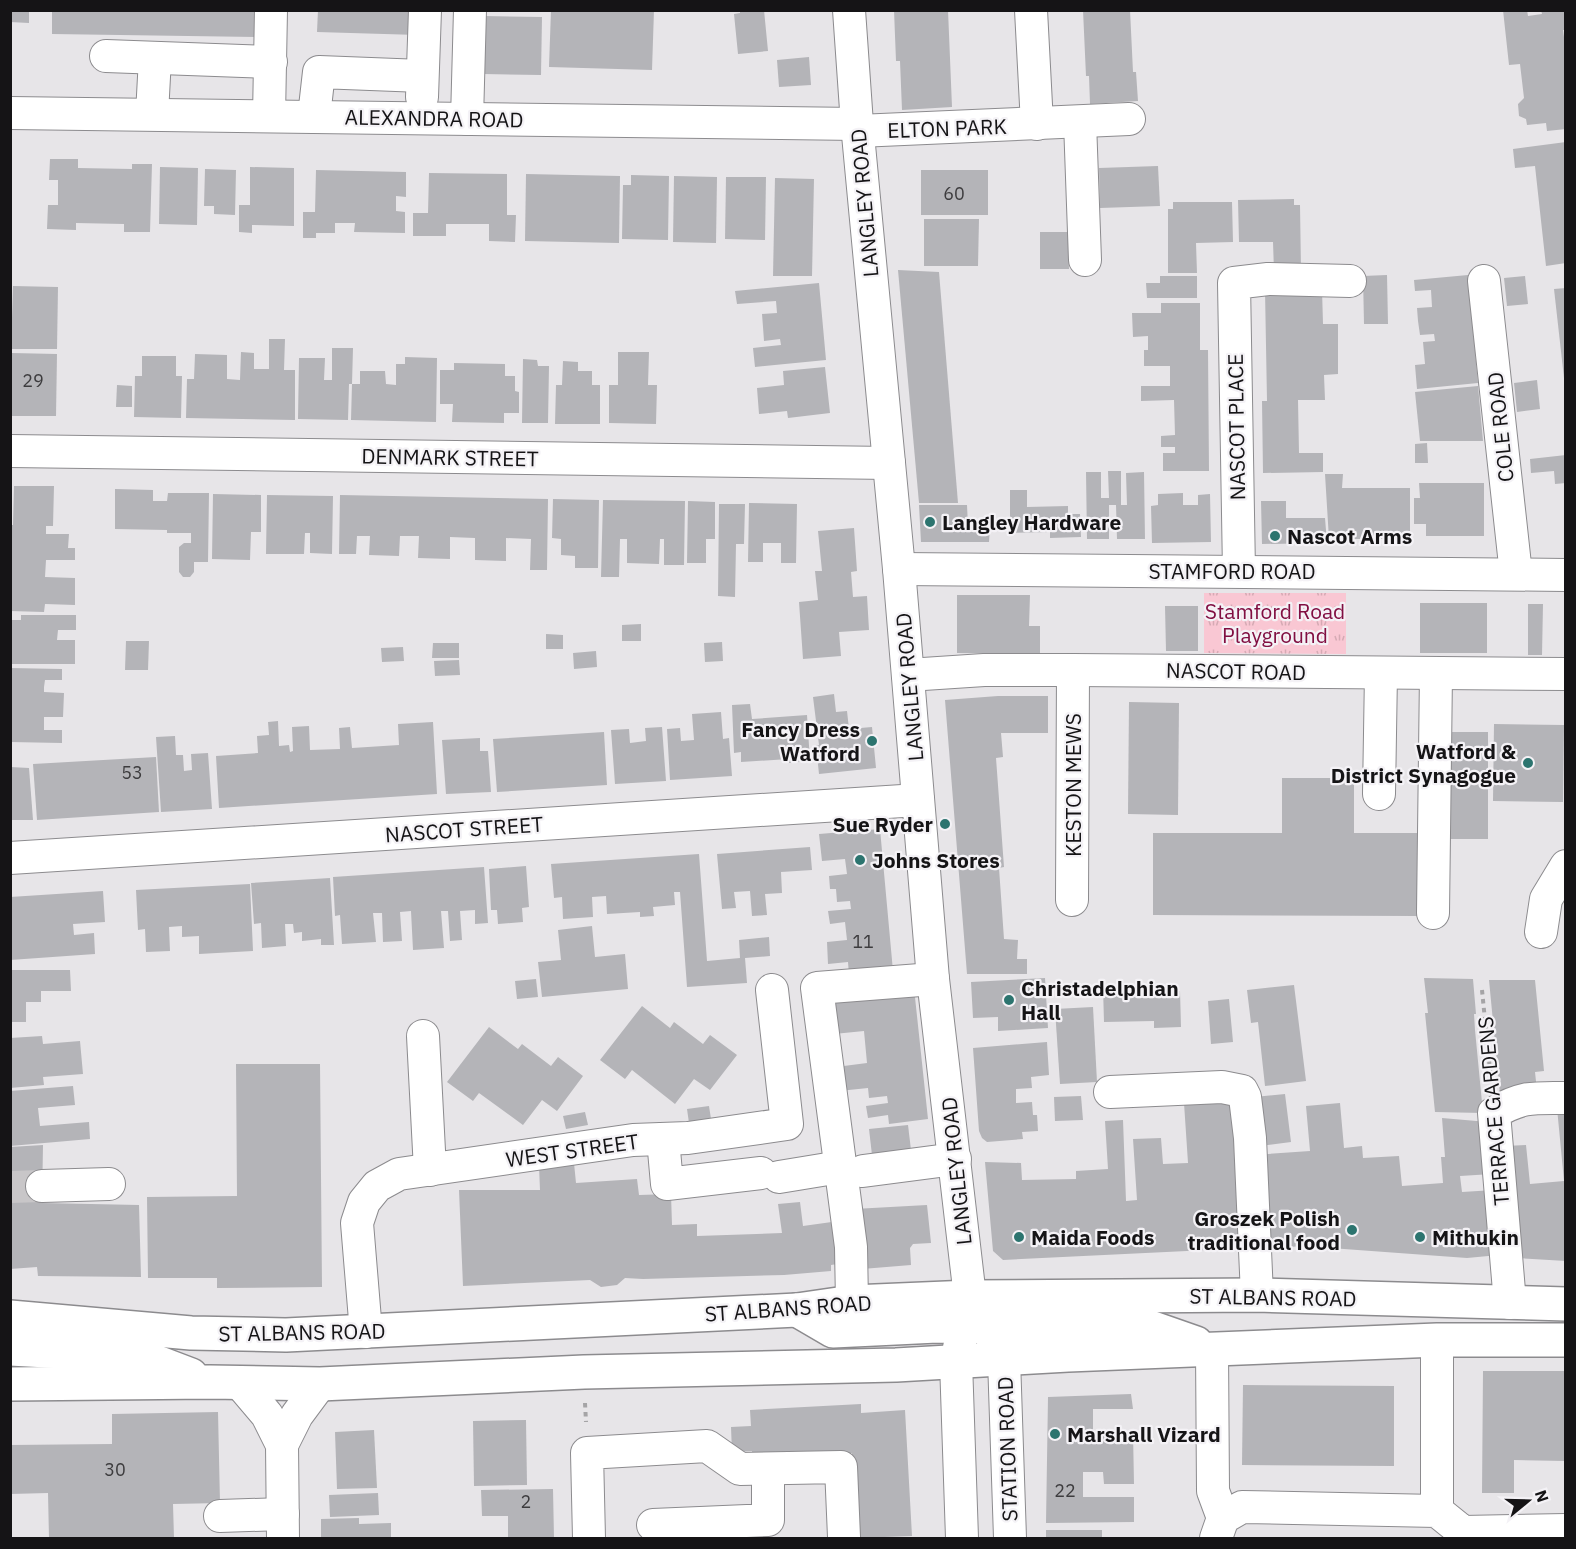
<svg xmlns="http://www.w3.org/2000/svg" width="1576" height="1549" font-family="'IBM Plex Sans',sans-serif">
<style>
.park{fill:url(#park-tufts)}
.building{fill:#b4b4b8}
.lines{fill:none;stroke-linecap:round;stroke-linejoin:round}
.minor-tunnel{stroke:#c8c6c8;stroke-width:32;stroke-dasharray:32 16;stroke-linecap:butt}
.minor-casing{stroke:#8c8b8e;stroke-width:34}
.major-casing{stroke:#8c8b8e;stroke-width:36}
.path{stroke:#a5a4a6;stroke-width:4;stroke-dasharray:4.5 4.5;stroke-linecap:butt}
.minor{stroke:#fff;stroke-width:32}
.major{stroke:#fff;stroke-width:33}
.poi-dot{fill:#2c746f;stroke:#f4f2f6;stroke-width:2}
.labels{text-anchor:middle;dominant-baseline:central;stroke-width:4.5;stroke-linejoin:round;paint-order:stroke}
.number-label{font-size:18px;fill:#3d3c3e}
.street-label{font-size:21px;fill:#151416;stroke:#f4f2f6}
.poi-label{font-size:21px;font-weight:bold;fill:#151416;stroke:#f4f2f6;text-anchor:start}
.park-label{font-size:21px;fill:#810f42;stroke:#f4f2f6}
</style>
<defs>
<pattern id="park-tufts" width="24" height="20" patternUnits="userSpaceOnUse" patternTransform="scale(1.5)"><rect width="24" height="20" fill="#f9c7d3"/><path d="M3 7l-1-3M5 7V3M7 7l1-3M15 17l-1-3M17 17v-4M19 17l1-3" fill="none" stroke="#d5aab4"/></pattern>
</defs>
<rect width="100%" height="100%" fill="#e7e5e8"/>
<path class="park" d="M1204,593H1346V654L1204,653Z"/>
<g class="building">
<path d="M10,10H29V23L10,22Z"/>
<path d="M52,10H256V37L52,34Z"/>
<path d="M318,10H418V35L317,32Z"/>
<path d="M551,10H654L652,70L549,67Z"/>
<path d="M740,10H764L768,51L738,54L734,14L740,13Z"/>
<path d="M894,10H948L952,107L902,110L900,61H896Z"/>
<path d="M1083,10H1130L1133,72H1136L1138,101L1090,104L1089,76H1086Z"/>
<path d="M1503,10H1527L1528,16L1542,14L1541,10H1566V30H1563L1566,51V129L1547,131L1546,123L1527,125L1526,119L1519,116L1518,104L1524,98L1520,64L1509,65Z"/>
<path d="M484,16L542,17L541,75L483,74Z"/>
<path d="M809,57L811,85L779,87L777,60Z"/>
<path d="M1566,142V263L1546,266L1535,166L1515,168L1513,149Z"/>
<path d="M50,159H78V168L132,169V164H152L150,232H124V224L76,223V230L47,229L48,205H58V180H49Z"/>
<path d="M1158,166L1160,206L1100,208L1099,168Z"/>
<path d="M160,167L198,168L197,225L159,224Z"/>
<path d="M250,167L294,168V226L252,225V233L239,232V205H250Z"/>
<path d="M205,169L236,170L235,215L214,214V206H204Z"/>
<path d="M316,170L406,172V197L396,196V211L405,212V233L354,232L355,223H335V233H316V238H303V212H315Z"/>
<rect x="921" y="170" width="67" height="45"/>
<path d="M429,173L507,174V215H516L515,242L489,241V224H446V236H413V213H428Z"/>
<path d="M526,174L620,176L619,243L525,241Z"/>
<path d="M631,175L669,176L668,240L622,239L623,185H631Z"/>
<path d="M674,176L717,177L716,243L673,242Z"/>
<path d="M726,177H766L765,240L725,239Z"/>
<path d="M775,178L814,179L812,276H773Z"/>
<path d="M1294,199V205H1300L1301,271H1274L1273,242H1239L1238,200Z"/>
<path d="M1173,202H1232L1233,242L1196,243L1197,273H1168V209H1173Z"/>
<path d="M924,219H979L978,266H924Z"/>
<path d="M1040,232H1068L1069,269H1040Z"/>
<path d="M898,270L939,272L958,503H919Z"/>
<path d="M1387,275L1388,324H1364L1363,276Z"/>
<path d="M1468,275L1478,383L1417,389L1415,365L1425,364L1423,342L1435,341L1434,334L1420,335L1418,321L1417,308L1432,307L1431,290L1415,291L1414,280Z"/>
<path d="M1160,276H1197V298H1147L1146,283H1160Z"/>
<path d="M1525,276L1528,304L1507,306L1504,278Z"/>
<path d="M819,283L826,360L755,367L753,348L781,345L780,339L764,341L763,327L762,314L777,313L776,301L737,304L735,291Z"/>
<path d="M13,286L58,287L57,349H11Z"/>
<path d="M1566,288V378H1564L1554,289Z"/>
<path d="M1322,289L1323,324H1338V374L1324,375L1325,400H1298L1299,453H1323V472L1263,473L1262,401H1267L1265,290Z"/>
<path d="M1161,303H1200V350H1208L1209,471H1163V453H1175V447H1161V436L1175,435L1174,400L1141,401V386H1170V366H1144V350H1148V336L1133,337L1132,313H1161Z"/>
<path d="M269,339H285L284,370H295V420L186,418L187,379H194L195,354L227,355V379L240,380L241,352L254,353V369H269Z"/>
<path d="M332,348H353L352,384H349L348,420L298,419L299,358H325L324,380H332Z"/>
<path d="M618,352H649L648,385H657L656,424L609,423V385H618Z"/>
<path d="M12,353L57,354L56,416H11Z"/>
<path d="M142,356H176V376H182L181,418L134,417L135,376H142Z"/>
<path d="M405,357L437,358L436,422L351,420L352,384H360V371H385L386,384L396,385V364H405Z"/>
<path d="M523,359L537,360L538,366H549L548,423H522Z"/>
<path d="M563,361L578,362V371H592V385H600V424H555L556,385H562Z"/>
<path d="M454,363L505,364V376H515V391L519,392V413H504V423L452,422L453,404H440V370H454Z"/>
<path d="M825,367L830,413L788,418L787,411L759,414L757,388L784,385L783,371Z"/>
<path d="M1537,380L1540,409L1517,412L1514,383Z"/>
<path d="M117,385L132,386V407H116Z"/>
<path d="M1478,386L1483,441H1420L1415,392Z"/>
<path d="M1427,443L1428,463H1415V444Z"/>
<path d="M1566,455V483L1555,484L1554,471L1531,473L1530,459Z"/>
<path d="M1108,471H1121V505H1127L1126,473L1144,472L1145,539H1117L1116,505H1109V539H1087L1086,472H1101V498H1109Z"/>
<path d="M1325,474H1343L1342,488H1410V539H1329Z"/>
<path d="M1419,483H1484V536H1426V524H1414V498H1420Z"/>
<path d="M14,486H54L53,526H46V534H69L68,548H75V560H46L45,577L75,578V605L45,604L44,612L10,611V525H13Z"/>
<path d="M115,489L153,490V501H167L168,493H209L208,562H194V572L190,577H183L179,572V547L184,543H191V533H167V530L115,529Z"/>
<path d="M1010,490H1027V507L1068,506V514H1080L1081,537L1050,538V532L1010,533Z"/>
<path d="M1183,493V505H1198V495L1210,494L1211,542L1152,543L1151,506L1158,505V494Z"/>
<path d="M213,494L261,495V532H251L250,560L212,559Z"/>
<path d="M267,495L333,496L332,554L310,553V533H305L304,554H266Z"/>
<path d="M340,495L548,499L547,570H530L531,539L506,538V561L475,560V538L450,537V559L418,558L419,536H400L399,556L369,555L370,536H357L356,554H339Z"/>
<path d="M553,499L599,500L598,568H575V556L561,555V539L552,538Z"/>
<path d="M603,500L685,501L684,565H664V539H660L659,564L627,563V539H620L619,577H601Z"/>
<path d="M688,501L715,502V539H706V563H687Z"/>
<path d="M1261,501H1286V518H1325L1327,543L1262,544Z"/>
<path d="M749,503L797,504L796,563H781V543H763V562H748Z"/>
<path d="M719,504H745L744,544H736L735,597L718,596Z"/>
<path d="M919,505H967L968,526H990L989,542H921Z"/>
<path d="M854,528L857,571L851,572L853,597L867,596L869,630L839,632L841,656L803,659L799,602L818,600L815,571H822L818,531Z"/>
<path d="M957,595H1030L1029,626H1040V654L957,653Z"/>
<rect x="1420" y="603" width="67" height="50"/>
<path d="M1528,604H1543L1542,655H1528Z"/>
<path d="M1165,606H1198V651H1166Z"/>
<path d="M21,615H76V630H58L57,640H75V664H10V620H21Z"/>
<path d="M641,624V641H622V625Z"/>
<path d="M546,634L563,635V649H546Z"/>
<path d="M126,641H149L148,670H125Z"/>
<path d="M722,642L723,661L705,662L704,643Z"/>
<path d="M433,643H459V658H432Z"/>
<path d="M403,647L404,661L382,662L381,648Z"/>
<path d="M596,651L597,667L574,669L573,653Z"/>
<path d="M459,660L460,675L435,676L434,661Z"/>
<path d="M10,668L62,669V680H45L44,687V692L64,693L63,717H44V730H62V743L10,742Z"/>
<path d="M834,694L836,712L847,711L849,729L872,727L876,768L819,774L816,745H819L813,697Z"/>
<path d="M998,696H1048V733H1001L1003,757L996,758L1004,867L999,868L1004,939L1018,940L1017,959H1027V974H967L945,700Z"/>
<path d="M1129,702L1179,703L1178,815L1128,814Z"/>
<path d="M750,704L752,719L807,715L810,761L789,763V759L741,762V752L734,753L732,705Z"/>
<path d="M721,712L723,739L729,738L732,776L670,780L667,729L680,728L681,741L694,740L692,714Z"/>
<path d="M278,721L279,746L289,745L290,752L293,751L292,727L309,726L310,750L340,749L339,728L350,727L352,748L399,745L398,724L433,722L437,794L219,808L216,756L258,753L257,736L269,735L268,722Z"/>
<path d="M1494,724L1564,725L1563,802L1493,801Z"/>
<path d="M662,727L666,781L615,784L611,730L629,729L630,743L646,741L645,728Z"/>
<path d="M604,732L607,785L497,792L493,739Z"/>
<path d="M1445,732H1488V839H1444Z"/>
<path d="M175,736L176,755H183L184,771L192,770L191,754L208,753L212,809L161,812L156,737Z"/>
<path d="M480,738V751H488L491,792L446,794L442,740Z"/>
<path d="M156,757L159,812L37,820L33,764Z"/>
<path d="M10,767L29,768L33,820H10Z"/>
<path d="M1282,778H1354V833H1419V916L1153,915V833H1282Z"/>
<path d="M880,829L893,971L849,975L848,962L828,964L827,942L847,940L845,922L830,924L828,911L851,909L850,901L837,902L836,889H830L829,876L847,874L845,859L822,861L819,834Z"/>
<path d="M810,847L812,870L781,872L782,893L765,894L767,915L752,916L750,891L734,892L736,908L722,909L717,854Z"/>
<path d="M699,854L707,961L740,958L739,940L769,937L770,956L745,958L747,983L687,987L680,892H674L675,905L653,907L654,916L640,917V912L607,914L606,896L592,897L593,917L563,919L562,897L554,898L551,864Z"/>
<path d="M526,866L529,907L522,908L523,922L498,924L497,910H491L489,869Z"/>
<path d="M484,867L488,923L475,924V910L460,911L462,940L450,941L448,911H441L444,948L413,950L411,911L400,912L402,941L383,942L382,913H373L376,942L342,944L340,915L335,916L333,877Z"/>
<path d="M330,878L334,945H321V939L302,941V932L294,933L293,924H285L286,946L262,948L261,923L254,924L251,883Z"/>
<path d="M250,884L253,951L199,954V936L182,937V926L169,927L170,951L146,952L145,929L138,930L136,890Z"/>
<path d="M103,891L105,922L73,924L74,935L94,933L95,954L10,960V897Z"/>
<path d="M592,926L595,957L625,954L628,989L542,997L538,962L561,960L558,930Z"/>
<path d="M10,970H70L71,991H41V1002H26V1022H10Z"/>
<path d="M1045,978L1048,1028L998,1031V1017L973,1018L971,982Z"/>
<path d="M1424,978L1473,979L1476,1014H1474L1475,1030L1483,1113L1435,1112L1425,1013H1428Z"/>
<path d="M536,979L538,997L517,999L515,981Z"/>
<path d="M1489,980H1535L1544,1071L1535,1072L1537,1091L1500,1094Z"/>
<path d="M1153,985V992L1180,991L1181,1027L1154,1028V1021L1104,1022L1103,987Z"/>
<path d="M1294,985L1306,1081L1265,1086L1258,1022L1251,1023L1247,990Z"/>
<path d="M914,988L928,1119L889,1124L888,1115L868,1118L866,1106L888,1103L887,1096L869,1098L868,1088L839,1091L836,1067L867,1063L864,1031L834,1034L831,999Z"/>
<path d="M1229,999L1233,1042L1211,1044L1208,1001Z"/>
<path d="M642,1006L670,1028L674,1022L703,1044L710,1035L737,1055L710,1090L694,1079L675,1104L632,1070L625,1079L600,1060Z"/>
<path d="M1093,1007L1097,1082L1060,1084L1055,1009Z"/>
<path d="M489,1027L518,1049L522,1044L551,1066L558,1057L583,1076L557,1111L542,1100L523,1125L479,1093L473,1101L447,1082Z"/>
<path d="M42,1036L43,1044L80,1041L83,1074L43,1077L44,1085L10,1088V1038Z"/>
<path d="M1047,1042L1049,1075L1031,1077L1032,1088L1016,1089V1103L1032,1102L1033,1115H1037L1038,1131L1022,1132L1023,1139L987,1142L982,1138L979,1131L973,1048Z"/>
<path d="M236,1064H320L322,1287L217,1288V1278H148L147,1197L237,1196Z"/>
<path d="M73,1086L75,1105L38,1108L40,1126L89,1122L90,1139L10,1146V1091Z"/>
<path d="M1285,1094L1291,1142L1259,1146L1254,1097Z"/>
<path d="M1081,1096L1083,1120L1055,1121L1054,1097Z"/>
<path d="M1241,1100L1249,1248L1003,1260L993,1251L985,1162L1021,1163L1022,1180L1076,1179V1171L1108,1169L1105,1121L1123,1120L1126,1201L1137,1200L1133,1139L1161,1138L1163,1164L1188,1163L1184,1103Z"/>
<path d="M1340,1103L1344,1148L1362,1146L1363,1158L1399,1156L1402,1186L1443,1183L1441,1157H1445L1442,1118L1488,1122L1492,1174L1460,1176L1462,1192L1494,1190L1499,1255L1467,1258L1303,1246L1262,1249L1254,1155L1310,1151L1306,1106Z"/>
<path d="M709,1106L711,1119L689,1123L687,1109Z"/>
<path d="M1566,1107V1261L1517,1258L1505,1146L1526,1145L1530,1184L1564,1181L1557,1108Z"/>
<path d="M585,1112L588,1125L566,1129L563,1116Z"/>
<path d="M908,1125L911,1150L872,1155L869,1129Z"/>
<path d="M43,1145L42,1203L139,1205L141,1277L38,1276L37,1267L10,1269V1147Z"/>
<path d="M574,1163L576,1183L637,1179L639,1195L671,1194L672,1225L697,1224V1236L782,1233L778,1204L800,1202L803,1226L839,1221L844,1263L831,1265V1271L784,1275L643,1279L625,1278L617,1285L601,1287L590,1280L463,1286L459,1190H540L539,1166Z"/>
<path d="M927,1205L931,1243L913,1244L910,1248L911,1265L862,1269L854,1209Z"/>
<path d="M1483,1371H1566V1461L1514,1460V1493H1482Z"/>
<path d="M1243,1385L1394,1386V1466L1242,1465Z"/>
<path d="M1131,1394L1133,1409H1093V1432H1133L1134,1484H1104L1103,1472H1083V1497H1134V1522L1046,1523L1048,1397Z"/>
<path d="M861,1404V1413L905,1410L912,1536L857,1538L852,1453L752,1459V1451L732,1452L731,1427L751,1426L750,1410Z"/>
<path d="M218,1412L220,1503L173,1504L174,1538H49L48,1493L10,1494V1445L112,1444V1414Z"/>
<path d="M526,1420L527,1485L474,1486L473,1421Z"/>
<path d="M374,1430L377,1488L337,1489L335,1432Z"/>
<path d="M553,1489L554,1538H508V1516H482L481,1490Z"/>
<path d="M378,1493L379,1515L330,1517L329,1495Z"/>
<path d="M359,1518V1524L391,1523V1538H321V1519Z"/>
<rect x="1046" y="1530" width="56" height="8"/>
</g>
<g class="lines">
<path class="minor-tunnel" d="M10,1187L42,1186"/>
<defs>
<g id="minor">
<path d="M849,10L857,124L899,569L933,979L970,1297L956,1362L962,1538"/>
<path d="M1031,10L1037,124"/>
<path d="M106,56L271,62"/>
<path d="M422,97L425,10"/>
<path d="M10,113L857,124"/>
<path d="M152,114L155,58"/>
<path d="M269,116L271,10"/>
<path d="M314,116L319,72L422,76"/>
<path d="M467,119L470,10"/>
<path d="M1080,122L1085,260"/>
<path d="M858,131L1129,119"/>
<path d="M1484,281L1516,574"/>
<path d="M10,451L889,463"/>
<path d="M899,569L1566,575"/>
<path d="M1239,571L1234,283L1268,279L1350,281"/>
<path d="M908,675L984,670H1073L1566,674"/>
<path d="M1379,794L1381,673"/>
<path d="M10,858L918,800"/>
<path d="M1072,900L1073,670"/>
<path d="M1433,913L1436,673"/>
<path d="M1541,932L1546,899L1566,866"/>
<path d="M423,1036L430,1170"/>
<path d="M1110,1092L1222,1087L1242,1091L1245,1097L1250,1138L1257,1295"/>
<path d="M663,1139L667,1184L761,1173"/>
<path d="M863,1171L955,1159"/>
<path d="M779,1177L840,1167"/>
<path d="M42,1186L109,1184"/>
<path d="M852,1302L851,1247L817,988L933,979"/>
<path d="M1510,1303L1494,1113C1522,1096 1533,1098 1566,1098"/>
<path d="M366,1332L357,1223L364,1202L377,1186L399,1174L633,1140L688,1138L787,1124L772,990"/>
<path d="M991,1336L1004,1359L1010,1538"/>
<path d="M1437,1340V1511"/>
<path d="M1212,1349L1213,1491L1223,1518"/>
<path d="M239,1382L267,1415L282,1445L283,1538"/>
<path d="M282,1445L297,1415L320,1384"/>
<path d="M220,1516L283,1514"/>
<path d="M653,1525L768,1520V1469"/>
<path d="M589,1538L587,1453L707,1446L740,1469L841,1467L844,1537"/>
<path d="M1216,1538L1223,1518L1242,1507L1437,1511L1463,1532L1566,1530"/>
</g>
<g id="major">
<path d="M797,1310L833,1331L937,1326L1027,1328L1133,1321L1196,1343"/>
<path d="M10,1317L191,1333L286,1335L797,1310L852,1302L970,1297L1257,1295L1566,1304"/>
<path d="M10,1349L141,1356L191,1375"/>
<path d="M10,1384L210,1382L320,1384L584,1372L896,1365L1068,1355L1437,1340H1566"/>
</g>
</defs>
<use href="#minor" class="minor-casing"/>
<use href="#major" class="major-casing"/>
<g class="path">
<path d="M1482,990L1491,1080"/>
<path d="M585,1403L586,1422"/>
</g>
<use href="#minor" class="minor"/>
<use href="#major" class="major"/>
</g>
<g class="poi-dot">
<circle cx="930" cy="522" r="6"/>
<circle cx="1275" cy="536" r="6"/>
<circle cx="872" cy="741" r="6"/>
<circle cx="1528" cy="763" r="6"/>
<circle cx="945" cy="824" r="6"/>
<circle cx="860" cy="860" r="6"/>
<circle cx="1009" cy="1000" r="6"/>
<circle cx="1352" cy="1230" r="6"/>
<circle cx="1019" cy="1237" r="6"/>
<circle cx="1420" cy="1237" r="6"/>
<circle cx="1055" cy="1434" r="6"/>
</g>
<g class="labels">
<g class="number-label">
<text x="954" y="193">60</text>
<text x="33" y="380">29</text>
<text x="132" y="772">53</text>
<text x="863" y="941">11</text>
<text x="115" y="1469">30</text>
<text x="1065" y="1490">22</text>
<text x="526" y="1501">2</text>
</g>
<g class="street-label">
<text transform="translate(434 118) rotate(1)">ALEXANDRA ROAD</text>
<text transform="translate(947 128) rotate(-2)">ELTON PARK</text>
<text transform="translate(864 203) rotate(-95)">LANGLEY ROAD</text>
<text transform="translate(1236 427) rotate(-91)">NASCOT PLACE</text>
<text transform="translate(1500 427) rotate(-96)">COLE ROAD</text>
<text transform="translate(450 457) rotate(1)">DENMARK STREET</text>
<text x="1232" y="571">STAMFORD ROAD</text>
<text transform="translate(1236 671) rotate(1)">NASCOT ROAD</text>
<text transform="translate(909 687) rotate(-95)">LANGLEY ROAD</text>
<text transform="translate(1073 785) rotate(-90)">KESTON MEWS</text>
<text transform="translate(464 829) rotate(-4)">NASCOT STREET</text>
<text transform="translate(1493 1111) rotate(-95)">TERRACE GARDENS</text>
<text transform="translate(572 1150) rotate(-8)">WEST STREET</text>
<text transform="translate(956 1171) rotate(-96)">LANGLEY ROAD</text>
<text transform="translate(1273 1297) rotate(1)">ST ALBANS ROAD</text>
<text transform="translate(788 1308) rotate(-4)">ST ALBANS ROAD</text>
<text transform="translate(302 1332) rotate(-1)">ST ALBANS ROAD</text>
<text transform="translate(1007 1449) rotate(-92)">STATION ROAD</text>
</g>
<g class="poi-label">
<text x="942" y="522">Langley Hardware</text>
<text x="1287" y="536">Nascot Arms</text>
<text x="860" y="729" text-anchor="end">Fancy Dress<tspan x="860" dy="24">Watford</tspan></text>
<text x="1516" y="751" text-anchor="end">Watford &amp;<tspan x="1516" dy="24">District Synagogue</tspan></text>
<text x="933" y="824" text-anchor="end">Sue Ryder</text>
<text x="872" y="860">Johns Stores</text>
<text x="1021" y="988">Christadelphian<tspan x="1021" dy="24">Hall</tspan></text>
<text x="1340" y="1218" text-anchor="end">Groszek Polish<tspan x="1340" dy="24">traditional food</tspan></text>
<text x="1031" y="1237">Maida Foods</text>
<text x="1432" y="1237">Mithukin</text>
<text x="1067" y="1434">Marshall Vizard</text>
</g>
<g class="park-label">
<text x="1275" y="611">Stamford Road<tspan x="1275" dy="24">Playground</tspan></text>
</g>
</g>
<rect width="1576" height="1549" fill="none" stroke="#151416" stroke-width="24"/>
<g transform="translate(1528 1501) rotate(71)" stroke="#f4f2f6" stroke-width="4.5" paint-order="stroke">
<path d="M0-4.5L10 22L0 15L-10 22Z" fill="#151416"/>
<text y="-9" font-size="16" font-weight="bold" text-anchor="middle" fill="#151416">N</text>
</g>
</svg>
